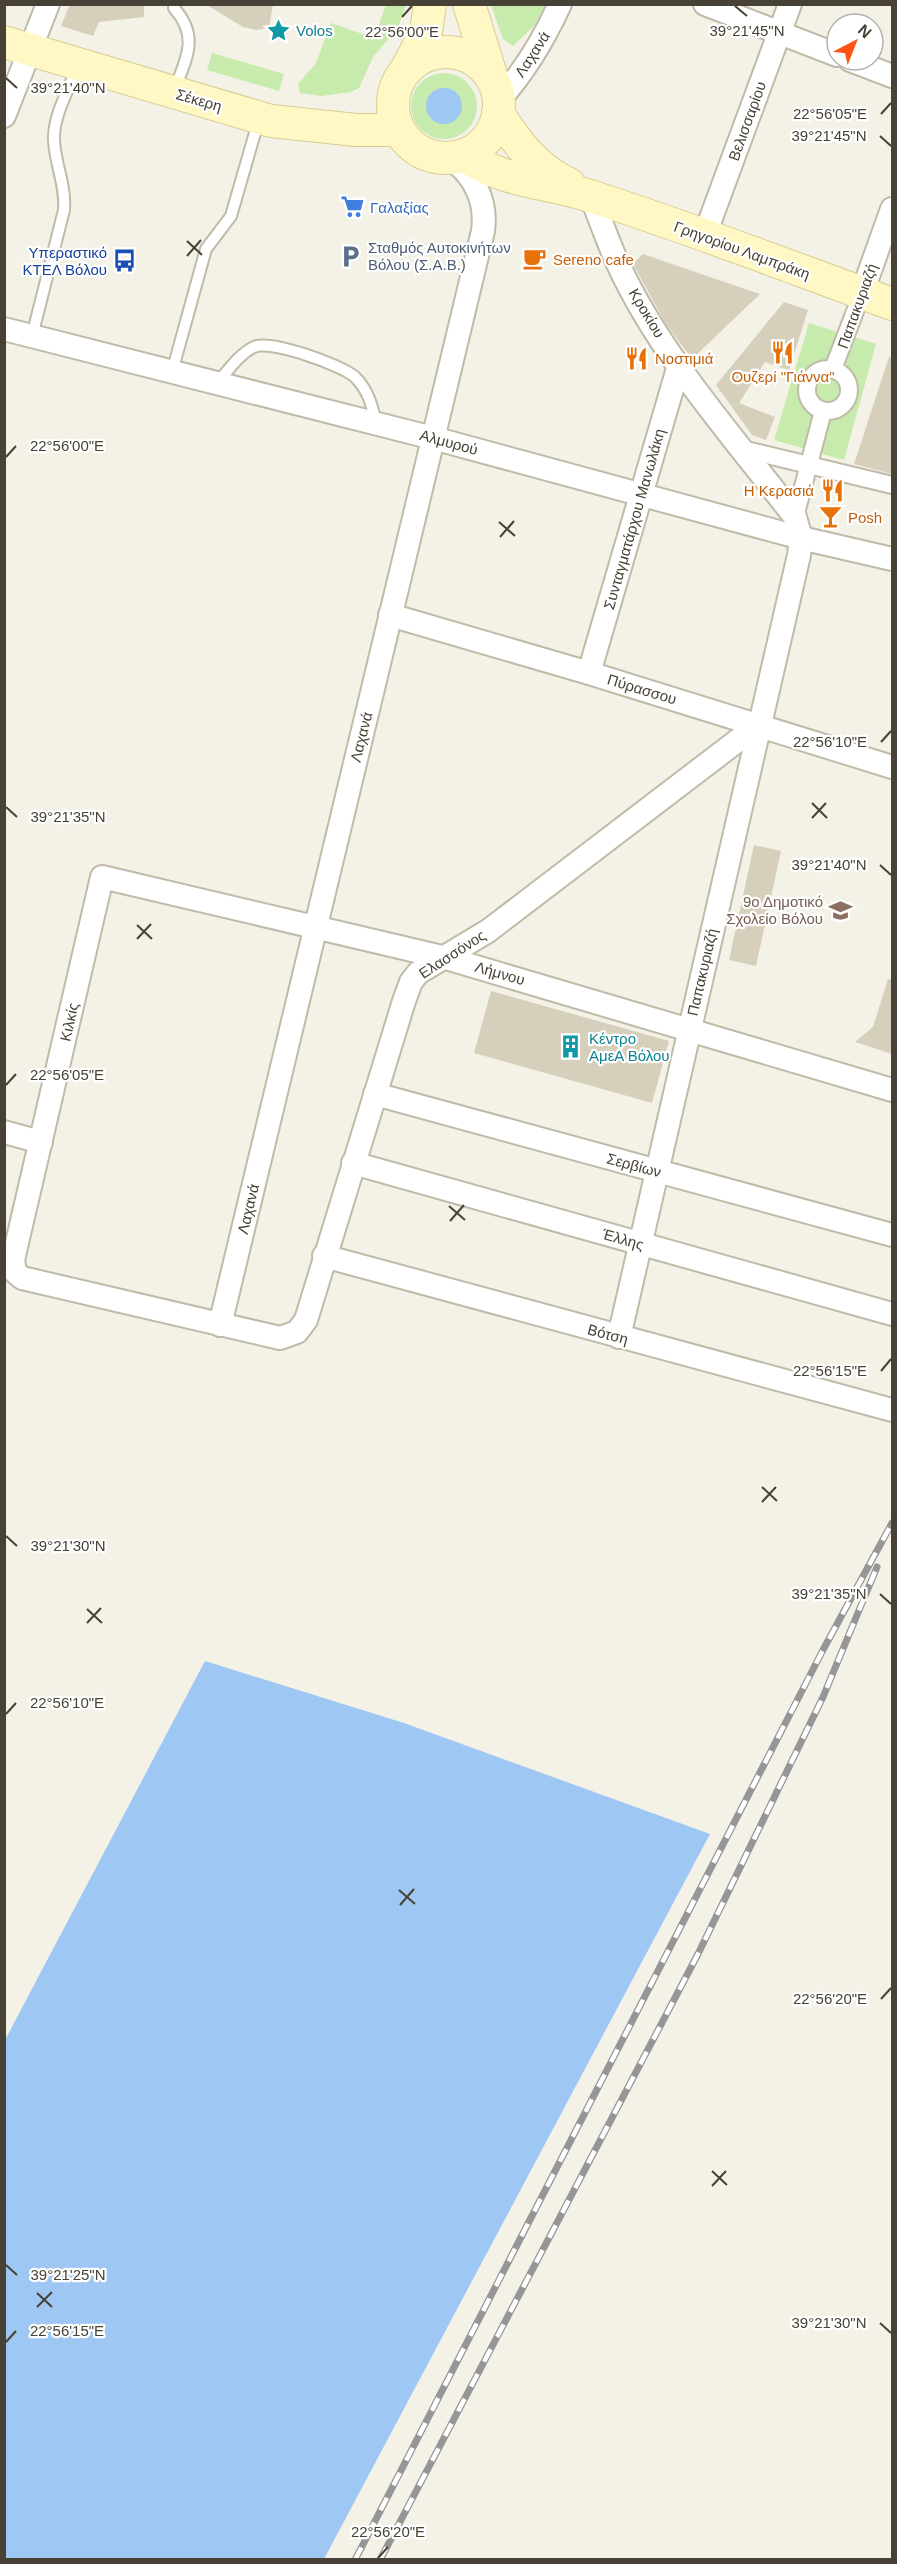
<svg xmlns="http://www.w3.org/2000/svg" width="897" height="2564" font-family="Arial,sans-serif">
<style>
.green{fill:#c7eaad}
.water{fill:#9fc7f4}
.building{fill:#d6cfbb}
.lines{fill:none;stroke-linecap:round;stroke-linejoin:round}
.service-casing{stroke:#c0bba8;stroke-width:14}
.pedestrian-casing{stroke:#c0bba8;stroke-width:20}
.minor-casing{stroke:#c0bba8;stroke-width:26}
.secondary-casing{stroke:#d7cd94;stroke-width:34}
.service{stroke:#fff;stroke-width:10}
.pedestrian{stroke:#fff;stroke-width:16}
.minor{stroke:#fff;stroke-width:22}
.secondary{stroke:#fff8c5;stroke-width:32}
.rail-casing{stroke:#969696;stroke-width:7}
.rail{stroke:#fff;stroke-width:4.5;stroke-dasharray:14;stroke-linecap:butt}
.ticks{fill:none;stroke:#474235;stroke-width:2}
.labels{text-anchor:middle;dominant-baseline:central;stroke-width:4.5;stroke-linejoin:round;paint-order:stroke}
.culture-label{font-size:15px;fill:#0d838f;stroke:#fff;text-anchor:start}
.street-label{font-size:15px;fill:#474235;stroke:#fff}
.shop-label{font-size:15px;fill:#366cbe;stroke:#fff;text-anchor:start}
.service-label{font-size:15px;fill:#4e5e75;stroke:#fff;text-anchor:start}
.transit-label{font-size:15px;fill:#164399;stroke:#fff;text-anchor:end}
.food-label{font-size:15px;fill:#c56008;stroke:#fff;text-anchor:start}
.education-label{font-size:15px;fill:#785e54;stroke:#fff;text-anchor:end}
.ticks-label{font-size:15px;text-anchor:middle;fill:#474235;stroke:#fff;stroke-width:4.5;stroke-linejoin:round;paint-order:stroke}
</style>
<rect width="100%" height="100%" fill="#f4f2e6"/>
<g class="green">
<path d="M386,5H406L398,27L373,57L359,88L351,92L321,96L300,93L298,84L316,63L331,23L374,38Z"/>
<path d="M491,5V4L546,5L535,25L513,46L503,39Z"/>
<path d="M212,53L284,74L279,91L207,70Z"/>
<circle cx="444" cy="106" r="33"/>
<path d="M809,323L876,344L844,460L774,440Z"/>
</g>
<g class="water">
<circle cx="444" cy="106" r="18"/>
<path d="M205,1661L404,1723L710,1834L324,2559H5V2040Z"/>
</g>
<g class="building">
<path d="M70,4H144V17L99,22L93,36L61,26Z"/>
<path d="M205,4H273L269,28L256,30L243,27Z"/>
<path d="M643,254L710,277L760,294L692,359L666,324L633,264Z"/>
<path d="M784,302L808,310L789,370L765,362L739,403L775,417L766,440L752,435L716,385Z"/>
<path d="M889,357L892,358V474L854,464Z"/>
<path d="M754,845L781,851L756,966L729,960Z"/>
<path d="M888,979L892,980V1054L855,1042L873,1027Z"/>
<path d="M491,991L669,1041L652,1103L474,1053Z"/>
</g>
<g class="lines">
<defs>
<g id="service">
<path d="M174,8C200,37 186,59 174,91"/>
<path d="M32,336L64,210C66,185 55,164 54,140C53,116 69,89 77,68"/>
<path d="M172,372L206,249L231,216L259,119"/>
<path d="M217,383C228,371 239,354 254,347C269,339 342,365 355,377C368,390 372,405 376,423"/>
</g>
<g id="pedestrian">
<circle cx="828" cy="390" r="21"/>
<path d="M833,369L862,293"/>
<path d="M742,449L892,485"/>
<path d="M795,517L823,411"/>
</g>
<g id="minor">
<path d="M705,4L837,55"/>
<path d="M850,60L892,76"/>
<path d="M499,100C524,72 544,39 560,4"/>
<path d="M4,116L48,4"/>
<path d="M591,196C600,219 608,242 618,264C660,355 734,438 795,517L801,538L799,555L619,1337"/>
<path d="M704,237L790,4"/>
<path d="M862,293L892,209"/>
<path d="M4,329L433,438L801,538L892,559"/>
<path d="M390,615L589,673L892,767"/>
<path d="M589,673L679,365"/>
<path d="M758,725L488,931L418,973L411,982L404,1001L306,1320L297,1332L280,1338L22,1278L15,1272L13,1260L102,877L446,958L892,1090"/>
<path d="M375,1094L892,1235"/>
<path d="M4,1132L41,1142"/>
<path d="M353,1163L892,1314"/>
<path d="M324,1256L892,1410"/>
<path d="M220,1325L483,231C487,202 475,175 450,158"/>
</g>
<g id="secondary">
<path d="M469,4L492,78"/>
<path d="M4,42L271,121L356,130H399"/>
<circle cx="446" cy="105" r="53"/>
<path d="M406,70L426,32L430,4"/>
<path d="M498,113C517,143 536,169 569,184"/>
<path d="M464,155C503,183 549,182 593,197C693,229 793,268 892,304"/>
</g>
</defs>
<use href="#service" class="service-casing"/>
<use href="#pedestrian" class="pedestrian-casing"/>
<use href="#minor" class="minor-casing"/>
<use href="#secondary" class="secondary-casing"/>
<use href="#service" class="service"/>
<use href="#pedestrian" class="pedestrian"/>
<use href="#minor" class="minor"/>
<use href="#secondary" class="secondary"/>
<defs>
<g id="rail">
<path d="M355,2560L824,1648L892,1523"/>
<path d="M380,2560L698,1954L823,1697L877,1567"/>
</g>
</defs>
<use href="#rail" class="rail-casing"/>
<use href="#rail" class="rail"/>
</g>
<path class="ticks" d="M735,6L747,16M402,17L412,6M6,78L17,88M881,114L891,103M880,136L891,146M187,241L202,255M187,256L201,240M6,457L16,446M499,522L515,536M500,537L514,521M881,742L891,731M812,803L827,818M6,807L17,817M812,818L826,803M880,865L891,875M137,925L152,939M137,939L151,924M6,1085L16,1074M449,1206L465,1220M450,1221L464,1205M881,1371L891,1359M762,1487L777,1501M762,1502L776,1487M6,1536L17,1546M880,1594L891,1604M87,1609L102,1623M87,1623L101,1608M6,1714L16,1703M399,1890L415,1904M400,1905L414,1889M881,1999L891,1988M712,2171L727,2185M712,2186L726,2171M6,2265L17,2275M37,2293L52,2307M37,2307L52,2292M880,2323L891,2333M6,2342L16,2331M378,2558L388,2547"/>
<defs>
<symbol id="sight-bare" viewBox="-9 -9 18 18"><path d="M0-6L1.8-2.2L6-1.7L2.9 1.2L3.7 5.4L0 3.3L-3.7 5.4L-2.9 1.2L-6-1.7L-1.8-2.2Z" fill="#0f9aa8" stroke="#fff" stroke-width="2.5" paint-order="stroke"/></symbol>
<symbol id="supermarket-bare" viewBox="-9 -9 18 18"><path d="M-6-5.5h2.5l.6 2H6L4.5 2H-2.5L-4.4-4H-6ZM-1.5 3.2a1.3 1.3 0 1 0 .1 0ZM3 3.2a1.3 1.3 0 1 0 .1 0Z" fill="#3f7fe0" stroke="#fff" stroke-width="2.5" paint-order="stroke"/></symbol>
<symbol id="parking-bare" viewBox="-9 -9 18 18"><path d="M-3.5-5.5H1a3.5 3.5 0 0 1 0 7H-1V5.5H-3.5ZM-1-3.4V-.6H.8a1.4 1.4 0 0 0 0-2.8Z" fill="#5c6f8a" stroke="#fff" stroke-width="2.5" paint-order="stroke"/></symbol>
<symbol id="cafe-bare" viewBox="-9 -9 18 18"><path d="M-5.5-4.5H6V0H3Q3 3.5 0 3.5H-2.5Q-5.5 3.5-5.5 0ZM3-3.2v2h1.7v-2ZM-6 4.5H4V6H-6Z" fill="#e8710a" stroke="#fff" stroke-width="2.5" paint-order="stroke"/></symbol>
<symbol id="bus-bare" viewBox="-9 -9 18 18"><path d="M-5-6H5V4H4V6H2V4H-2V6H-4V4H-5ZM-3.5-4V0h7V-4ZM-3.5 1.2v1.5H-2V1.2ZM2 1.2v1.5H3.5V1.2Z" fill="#1a4fb4" stroke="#fff" stroke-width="2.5" paint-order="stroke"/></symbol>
<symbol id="restaurant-bare" viewBox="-9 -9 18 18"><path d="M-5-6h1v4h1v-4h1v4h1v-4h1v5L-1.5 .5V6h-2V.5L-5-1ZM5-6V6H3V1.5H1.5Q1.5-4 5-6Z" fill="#e8710a" stroke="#fff" stroke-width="2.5" paint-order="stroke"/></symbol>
<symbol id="bar-bare" viewBox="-9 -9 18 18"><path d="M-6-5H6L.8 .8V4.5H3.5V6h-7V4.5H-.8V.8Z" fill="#e8710a" stroke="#fff" stroke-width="2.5" paint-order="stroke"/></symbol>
<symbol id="school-bare" viewBox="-9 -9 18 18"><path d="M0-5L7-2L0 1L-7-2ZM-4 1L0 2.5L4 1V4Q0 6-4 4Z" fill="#8d6e63" stroke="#fff" stroke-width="2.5" paint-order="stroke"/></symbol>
<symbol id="building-bare" viewBox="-9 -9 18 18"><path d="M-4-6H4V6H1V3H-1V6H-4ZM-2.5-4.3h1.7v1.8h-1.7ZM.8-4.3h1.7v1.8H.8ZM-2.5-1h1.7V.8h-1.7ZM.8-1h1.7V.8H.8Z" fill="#0f9aa8" stroke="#fff" stroke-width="2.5" paint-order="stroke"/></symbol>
</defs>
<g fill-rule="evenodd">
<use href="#sight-bare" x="262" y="14" width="33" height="33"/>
<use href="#supermarket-bare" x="336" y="190" width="33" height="33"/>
<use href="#parking-bare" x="334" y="240" width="33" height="33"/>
<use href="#cafe-bare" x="518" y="242" width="33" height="33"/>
<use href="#bus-bare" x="108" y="244" width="33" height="33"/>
<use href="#restaurant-bare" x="766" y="336" width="33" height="33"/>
<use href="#restaurant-bare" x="620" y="342" width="33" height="33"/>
<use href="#restaurant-bare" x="816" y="474" width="33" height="33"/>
<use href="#bar-bare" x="814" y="500" width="33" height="33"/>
<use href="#school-bare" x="824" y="894" width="33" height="33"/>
<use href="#building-bare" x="554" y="1030" width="33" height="33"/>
</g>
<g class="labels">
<g class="culture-label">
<text x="296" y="30">Volos</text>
<text x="589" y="1038">Κέντρο<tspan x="589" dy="17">ΑμεΑ Βόλου</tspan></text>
</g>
<g class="street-label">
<text transform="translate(532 54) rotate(-57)">Λαχανά</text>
<text transform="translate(199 100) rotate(16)">Σέκερη</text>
<text transform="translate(747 121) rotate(-70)">Βελισσαρίου</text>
<text transform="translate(742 250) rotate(20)">Γρηγορίου Λαμπράκη</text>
<text transform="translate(857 306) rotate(-70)">Παπακυριαζή</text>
<text transform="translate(647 313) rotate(59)">Κροκίου</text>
<text transform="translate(449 442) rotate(15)">Αλμυρού</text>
<text transform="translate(634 519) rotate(-74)">Συνταγματάρχου Μανωλάκη</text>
<text transform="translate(642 689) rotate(17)">Πύρασσου</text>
<text transform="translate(361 737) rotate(-76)">Λαχανά</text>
<text transform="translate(452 954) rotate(-33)">Ελασσόνος</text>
<text transform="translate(702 972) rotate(-77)">Παπακυριαζή</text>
<text transform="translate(500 973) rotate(16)">Λήμνου</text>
<text transform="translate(69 1022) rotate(-77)">Κιλκίς</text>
<text transform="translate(634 1165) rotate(15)">Σερβίων</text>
<text transform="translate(248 1209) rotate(-77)">Λαχανά</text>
<text transform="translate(623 1239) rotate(16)">Έλλης</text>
<text transform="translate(608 1334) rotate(15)">Βότση</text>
</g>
<g class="shop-label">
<text x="370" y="207">Γαλαξίας</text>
</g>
<g class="service-label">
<text x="368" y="247">Σταθμός Αυτοκινήτων<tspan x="368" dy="17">Βόλου (Σ.Α.Β.)</tspan></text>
</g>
<g class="transit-label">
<text x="107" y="252">Υπεραστικό<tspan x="107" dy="17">ΚΤΕΛ Βόλου</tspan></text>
</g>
<g class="food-label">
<text x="553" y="259">Sereno cafe</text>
<text x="655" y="358">Νοστιμιά</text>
<text x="783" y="376" text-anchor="middle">Ουζερί "Γιάννα"</text>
<text x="814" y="490" text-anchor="end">Η Κερασιά</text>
<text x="848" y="517">Posh</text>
</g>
<g class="education-label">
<text x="823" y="901">9ο Δημοτικό<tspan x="823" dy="17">Σχολείο Βόλου</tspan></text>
</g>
</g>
<g class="ticks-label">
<text x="747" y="36">39°21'45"N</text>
<text x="402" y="37">22°56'00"E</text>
<text x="68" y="93">39°21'40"N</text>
<text x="830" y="119">22°56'05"E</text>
<text x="829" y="141">39°21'45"N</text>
<text x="67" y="451">22°56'00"E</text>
<text x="830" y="747">22°56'10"E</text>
<text x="68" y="822">39°21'35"N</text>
<text x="829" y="870">39°21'40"N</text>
<text x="67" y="1080">22°56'05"E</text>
<text x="830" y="1376">22°56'15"E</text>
<text x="68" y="1551">39°21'30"N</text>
<text x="829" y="1599">39°21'35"N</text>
<text x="67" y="1708">22°56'10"E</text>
<text x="830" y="2004">22°56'20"E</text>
<text x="68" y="2280">39°21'25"N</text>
<text x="829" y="2328">39°21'30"N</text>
<text x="67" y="2336">22°56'15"E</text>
<text x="388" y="2537">22°56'20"E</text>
</g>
<rect width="897" height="2564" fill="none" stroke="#474235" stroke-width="12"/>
<g transform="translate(855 42) rotate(42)"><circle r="28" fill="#ffffff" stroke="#b5b3ae" stroke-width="1.5"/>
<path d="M0-4.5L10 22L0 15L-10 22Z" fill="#ff5312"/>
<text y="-9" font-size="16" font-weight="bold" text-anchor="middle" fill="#474235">N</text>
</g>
</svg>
